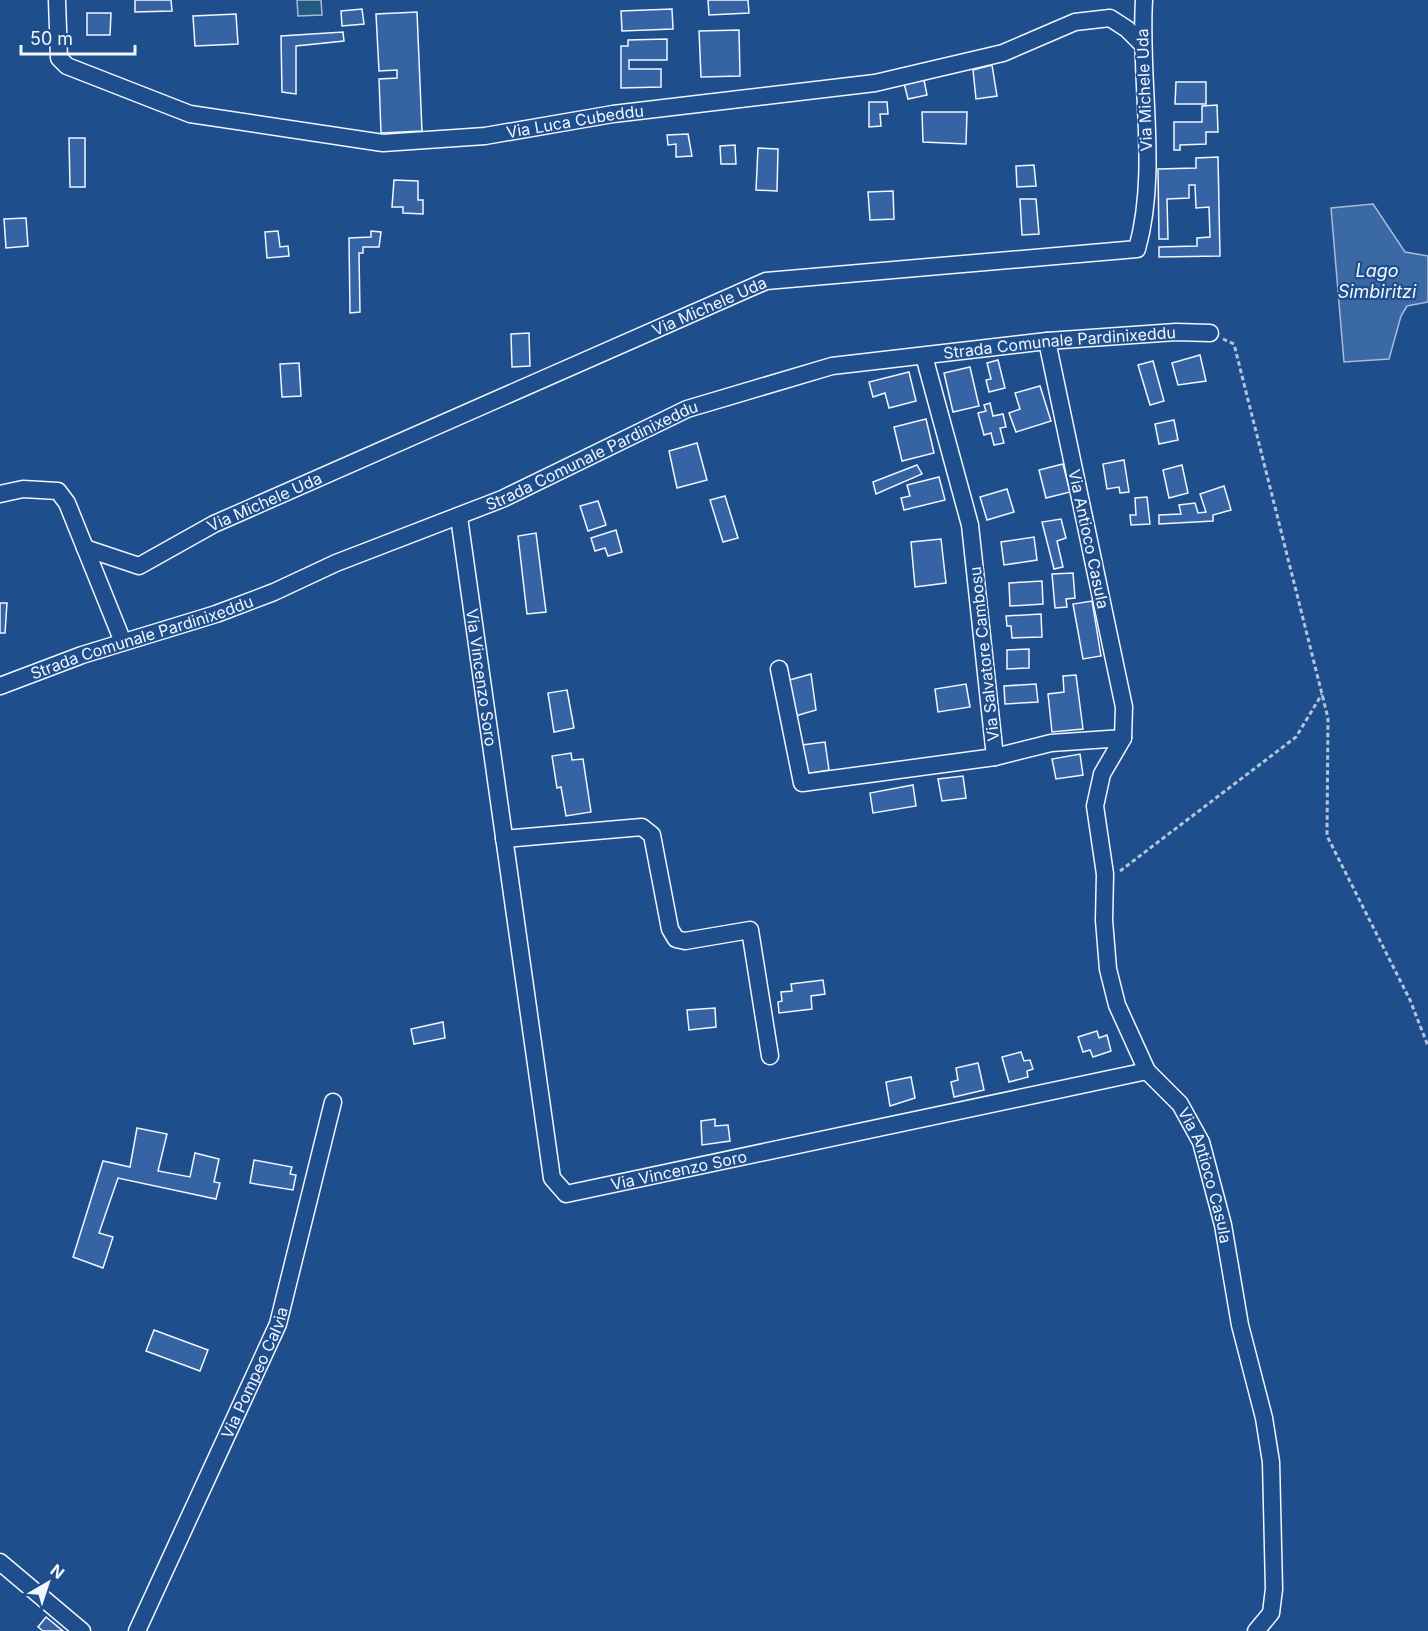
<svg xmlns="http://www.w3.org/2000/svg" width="1428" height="1631" font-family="Inter,sans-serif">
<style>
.green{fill:#245a82;stroke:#a8bbd7;stroke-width:1.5}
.water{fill:#3b69a3;stroke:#a8bbd7;stroke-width:1.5}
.building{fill:#3563a3;stroke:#f2f6ff;stroke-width:1.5}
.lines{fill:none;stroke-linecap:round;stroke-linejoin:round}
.minor-casing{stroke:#f2f6ff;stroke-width:19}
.path{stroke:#b3c4dc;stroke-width:3;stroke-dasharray:4.5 3;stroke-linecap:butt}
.minor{stroke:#1f4e8c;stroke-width:16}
.labels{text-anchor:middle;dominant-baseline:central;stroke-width:4.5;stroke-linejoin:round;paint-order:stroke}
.street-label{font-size:16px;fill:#f2f6ff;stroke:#1f4e8c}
.water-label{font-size:18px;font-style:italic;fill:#f2f6ff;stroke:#1f4e8c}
</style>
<rect width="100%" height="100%" fill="#1f4e8c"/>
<path class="green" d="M297,0H321L322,15L298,16Z"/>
<path class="water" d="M1373,204L1405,252L1428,256V302L1407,306L1401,316L1389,359L1344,362L1331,208Z"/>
<g class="building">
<path d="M135,0H171L172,11L135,12Z"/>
<path d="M708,0H748L749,13L709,15Z"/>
<path d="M362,9L364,24L342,26L341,11Z"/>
<path d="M672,9L673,29L622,31L621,11Z"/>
<path d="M417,12L422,131L381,133L379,79L397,78V70L379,71L376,14Z"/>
<path d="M87,13H111L110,35H87Z"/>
<path d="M236,14L238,44L195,46L193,16Z"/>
<path d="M739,30L740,76L701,77L699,31Z"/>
<path d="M343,32L344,41L296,46V94L282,92L281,36Z"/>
<path d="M667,39V60H629V69H661V87L621,88V46H628V40Z"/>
<path d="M992,65L997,96L976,99L973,70Z"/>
<path d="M924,80L927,95L908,99L904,83Z"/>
<path d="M1176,82H1206V104H1175Z"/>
<path d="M869,102H887L888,114H880L881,126L869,127Z"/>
<path d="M1217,105L1218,132H1206V144L1180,145V150H1174V122H1202V106Z"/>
<path d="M922,112H967L966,144L923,142Z"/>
<path d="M688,134L692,156L676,157V144L668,145L667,135Z"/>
<path d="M69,138H85V187H70Z"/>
<path d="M735,145L736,164H721L720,146Z"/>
<path d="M758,148L778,149L777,191L756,190Z"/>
<path d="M1218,157L1220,256L1159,257V247L1197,246V238L1210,237L1209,207L1196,208L1195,185H1189V198L1167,199L1168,239H1159L1158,169L1196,168V158Z"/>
<path d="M1034,165L1036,186L1017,187L1016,166Z"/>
<path d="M394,180L418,181V200H423V214L403,213V207H392Z"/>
<path d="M893,191L894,219L870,220L868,192Z"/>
<path d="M1020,199H1036L1039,234L1022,235Z"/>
<path d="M26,218L28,246L6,248L4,219Z"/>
<path d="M278,231L280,247L288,246L289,256L267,258L265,232Z"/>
<path d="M371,231L381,232L379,247H363V253H359L360,312L350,313L349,238L371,237Z"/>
<path d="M529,333L530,366L512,367L511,334Z"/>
<path d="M1200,355L1206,381L1178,385L1172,363Z"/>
<path d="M998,360L1005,388L989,392L986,380L991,379L987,363Z"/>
<path d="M1153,361L1164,401L1150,405L1138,365Z"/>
<path d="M299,363L301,396L282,397L280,364Z"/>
<path d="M970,367L979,406L953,412L944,373Z"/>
<path d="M909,372L916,401L889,408L885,393L873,397L869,382Z"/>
<path d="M1040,386L1051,421L1016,432L1009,413L1020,409L1015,393Z"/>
<path d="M990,403L993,416L1003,414L1006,427L1000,428L1004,443L994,445L991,433L984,435L978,413L986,411L984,405Z"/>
<path d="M926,419L934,453L902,461L894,427Z"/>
<path d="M1174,420L1178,440L1159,444L1155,424Z"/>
<path d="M697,443L707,480L677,488L669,451Z"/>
<path d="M1124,460L1129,492L1120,493L1119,487L1107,489L1103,464Z"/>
<path d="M1063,464L1070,492L1046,498L1039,470Z"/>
<path d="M917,465L922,474L876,494L873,482Z"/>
<path d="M1182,465L1188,493L1169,498L1163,470Z"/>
<path d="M939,477L945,500L904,510L901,498L910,496L907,485Z"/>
<path d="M1224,486L1231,510L1213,515V521L1159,524V515L1181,514L1179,505L1195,503L1198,513L1206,512L1200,494Z"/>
<path d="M1007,489L1014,512L987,520L980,497Z"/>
<path d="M725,496L738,538L723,542L710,500Z"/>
<path d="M1147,497L1150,524L1131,525L1130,515H1136L1135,498Z"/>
<path d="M598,501L606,525L588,531L580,506Z"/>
<path d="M1061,519L1066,538L1057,541L1063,567L1054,569L1042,522Z"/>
<path d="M616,530L622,552L608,556L605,548L595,551L591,538Z"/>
<path d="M536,533L546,612L527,614L518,536Z"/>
<path d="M1034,537L1037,560L1004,565L1001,542Z"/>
<path d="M941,539L946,583L915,587L911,542Z"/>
<path d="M1073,573L1075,598L1066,599L1067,607L1055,608L1052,574Z"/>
<path d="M1042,581L1043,604L1010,606L1009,583Z"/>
<path d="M1092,601L1101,656L1083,659L1073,604Z"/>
<path d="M0,603H7L5,633H0Z"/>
<path d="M1041,614L1042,637L1012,638L1011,626H1007L1006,616Z"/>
<path d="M1029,649V668L1007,669V650Z"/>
<path d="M811,674L816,710L792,717L786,681Z"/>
<path d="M1076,675L1083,729L1052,732L1048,694L1064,692L1063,676Z"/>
<path d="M966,684L970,707L938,712L935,689Z"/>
<path d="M1036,684L1038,702L1005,704L1004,686Z"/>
<path d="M567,690L574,728L554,732L548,693Z"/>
<path d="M825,742L829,770L806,774L802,745Z"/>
<path d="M571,753L572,760L583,759L591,812L566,816L561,787L557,788L552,756Z"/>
<path d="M1080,754L1083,775L1056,779L1052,759Z"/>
<path d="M963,776L966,798L942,801L938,779Z"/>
<path d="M913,785L916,806L873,813L870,793Z"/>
<path d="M823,980L825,994L811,996L812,1009L779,1013L778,1002L782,1001L781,992L792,991L791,984Z"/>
<path d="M715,1008L716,1027L689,1030L687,1010Z"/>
<path d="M443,1022L445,1038L414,1044L411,1029Z"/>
<path d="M1097,1031L1099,1038L1107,1035L1111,1051L1093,1057L1090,1050L1083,1052L1078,1037Z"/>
<path d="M1021,1052L1024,1061L1030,1060L1033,1069L1027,1071L1028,1077L1009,1082L1002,1057Z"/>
<path d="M978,1063L984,1090L954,1097L951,1082L958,1080L956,1068Z"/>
<path d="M911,1077L915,1098L890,1106L886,1082Z"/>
<path d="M715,1119V1126L728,1125L730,1141L702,1145L701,1121Z"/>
<path d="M137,1128L167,1134L158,1171L190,1177L195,1153L219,1159L214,1182L220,1183L216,1199L118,1178L99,1233L113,1237L103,1268L73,1257L103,1161L130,1167Z"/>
<path d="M254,1160L292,1167L290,1174L296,1175L293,1190L250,1183Z"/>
<path d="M154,1330L208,1350L200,1371L146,1351Z"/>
<path d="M46,1617L63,1631H43L38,1627Z"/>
</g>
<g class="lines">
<defs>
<g id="minor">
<path id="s1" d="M57,0L59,58L67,66L190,114L383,143L485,136L613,114L875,83L1003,53L1075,22L1110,18L1127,29L1141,43"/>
<path d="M0,494L23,489L58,491L67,503L123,642"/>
<path id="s2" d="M459,517L552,1178L566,1194L1147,1071"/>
<path id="s3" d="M85,548L139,566L214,524L766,281L1137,249C1159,171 1139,82 1144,0"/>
<path d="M779,669L802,783L995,757L970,525L924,356"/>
<path id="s4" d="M0,686L82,655L216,614L274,592L336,563L502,499L687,409L832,366L1047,341L1176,332L1210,333"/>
<path id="s5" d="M1123,738L1102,774L1095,806L1105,874L1104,920L1108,969L1117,1005L1147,1071L1180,1104L1201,1142L1223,1225L1240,1325L1264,1418L1271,1462L1274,1589L1271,1613L1256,1631"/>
<path d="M995,757L1051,743L1123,738L1124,707L1047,341"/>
<path d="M504,839L642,827L652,835L670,929L676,939L685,941L750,930L770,1056"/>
<path d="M0,1562L82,1631"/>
<path id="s6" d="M137,1631L278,1324L333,1102"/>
</g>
</defs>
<use href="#minor" class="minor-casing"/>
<g class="path">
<path d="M1223,339L1234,344L1328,718L1327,836L1410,1000L1428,1046"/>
<path d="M1120,871L1296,737L1322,694"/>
</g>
<use href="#minor" class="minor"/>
</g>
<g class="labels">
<g class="street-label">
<text transform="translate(1144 90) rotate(-92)">Via Michele Uda</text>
<text stroke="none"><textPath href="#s1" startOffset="590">Via Luca Cubeddu</textPath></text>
<text stroke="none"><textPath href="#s3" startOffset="684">Via Michele Uda</textPath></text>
<text stroke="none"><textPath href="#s4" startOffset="1122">Strada Comunale Pardinixeddu</textPath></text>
<text stroke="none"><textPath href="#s4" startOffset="636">Strada Comunale Pardinixeddu</textPath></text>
<text stroke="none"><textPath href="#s3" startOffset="198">Via Michele Uda</textPath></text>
<text transform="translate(1089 539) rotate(78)">Via Antioco Casula</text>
<text stroke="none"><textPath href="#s4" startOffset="150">Strada Comunale Pardinixeddu</textPath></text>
<text transform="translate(984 654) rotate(-96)">Via Salvatore Cambosu</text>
<text stroke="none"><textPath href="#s2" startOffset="162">Via Vincenzo Soro</textPath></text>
<text stroke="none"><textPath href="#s2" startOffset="804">Via Vincenzo Soro</textPath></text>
<text stroke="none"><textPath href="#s5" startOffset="471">Via Antioco Casula</textPath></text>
<text stroke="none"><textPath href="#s6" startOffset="284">Via Pompeo Calvia</textPath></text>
</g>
<g class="water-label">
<text x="1377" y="270">Lago<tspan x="1377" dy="21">Simbiritzi</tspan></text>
</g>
</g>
<g transform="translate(48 1583) rotate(39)" stroke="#1f4e8c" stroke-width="4.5" paint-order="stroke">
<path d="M0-4.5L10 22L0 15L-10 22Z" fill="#f2f6ff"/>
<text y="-9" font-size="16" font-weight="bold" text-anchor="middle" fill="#f2f6ff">N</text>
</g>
<path d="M21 45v9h114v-9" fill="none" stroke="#f2f6ff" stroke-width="3"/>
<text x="30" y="45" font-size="18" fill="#f2f6ff" stroke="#1f4e8c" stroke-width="4.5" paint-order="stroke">50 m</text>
</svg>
